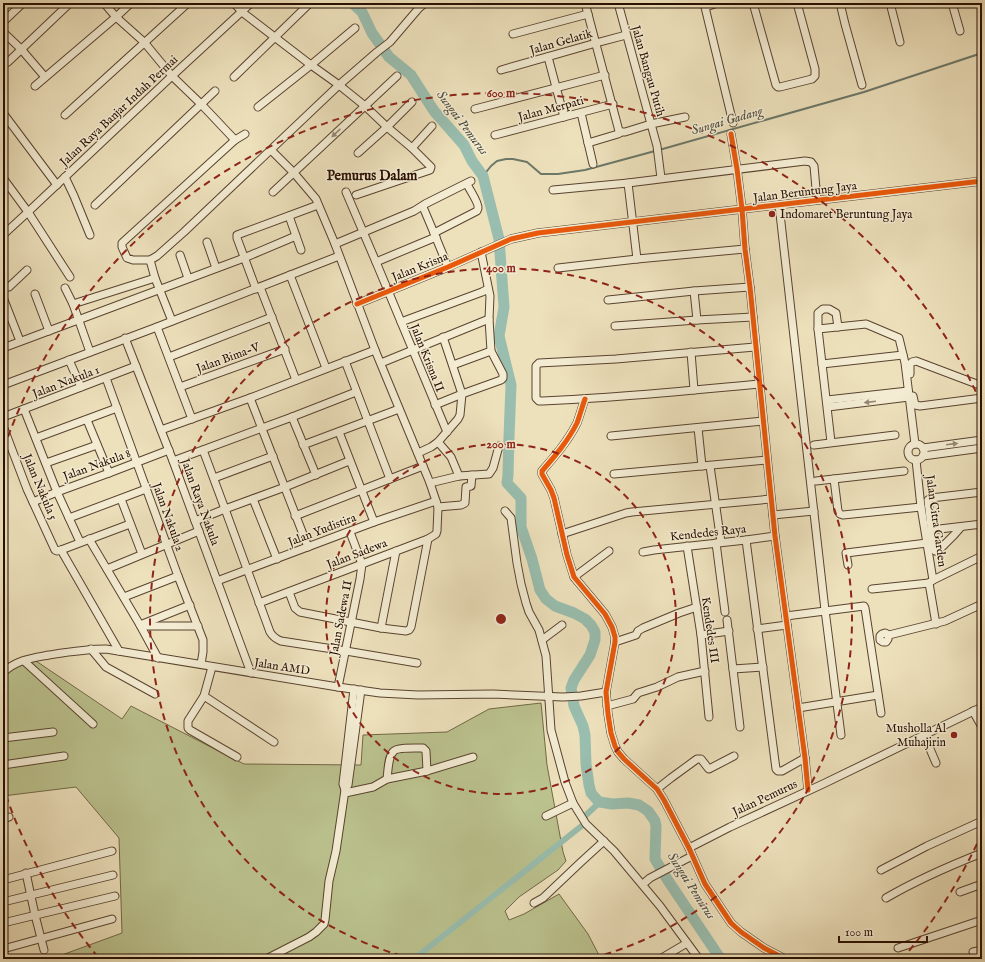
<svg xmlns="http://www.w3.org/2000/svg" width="985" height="962" font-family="'IM FELL English',serif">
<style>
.green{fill:#bbc28e;stroke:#726847}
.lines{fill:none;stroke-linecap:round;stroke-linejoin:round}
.stream{stroke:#6c7869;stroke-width:2}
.canal{stroke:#99beaf;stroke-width:6}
.river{stroke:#99beaf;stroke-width:11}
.minor-casing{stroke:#59432f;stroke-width:9}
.minor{stroke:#f3ecd3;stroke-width:7}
.cycleway-casing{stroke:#f3ecd3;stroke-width:8}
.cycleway{stroke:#e8590c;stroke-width:5}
.oneway{fill:#988874}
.ring{fill:none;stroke:#8f2418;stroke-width:2;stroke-dasharray:7 5}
.poi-dot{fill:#8f2418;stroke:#f3ecd3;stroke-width:1.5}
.labels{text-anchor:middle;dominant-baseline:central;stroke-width:3;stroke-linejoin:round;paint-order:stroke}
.street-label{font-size:12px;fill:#280e00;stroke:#f3ecd3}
.poi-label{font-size:12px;fill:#280e00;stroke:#f3ecd3;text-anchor:start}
.water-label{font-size:13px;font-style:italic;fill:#504c3d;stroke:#f3ecd3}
.quarter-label{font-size:14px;font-weight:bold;fill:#280e00;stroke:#f3ecd3}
.centre{fill:#8f2418;stroke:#f3ecd3;stroke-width:2}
.ring-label{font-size:12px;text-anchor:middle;font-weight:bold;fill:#8f2418;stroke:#f3ecd3;stroke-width:3;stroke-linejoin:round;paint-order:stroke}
</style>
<rect width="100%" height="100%" fill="#ede1bc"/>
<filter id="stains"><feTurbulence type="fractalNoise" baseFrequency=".005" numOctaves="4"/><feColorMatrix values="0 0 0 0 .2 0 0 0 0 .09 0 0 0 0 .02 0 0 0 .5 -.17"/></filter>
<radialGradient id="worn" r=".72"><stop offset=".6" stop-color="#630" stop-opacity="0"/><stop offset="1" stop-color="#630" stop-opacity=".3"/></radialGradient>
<path class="green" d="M36,661L122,719L131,706L244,764L361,765L363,735L447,732L489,709L541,703L547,765L563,852L566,861L558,870L519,897L505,911L509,920L524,914L559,894L588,934L601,959H51L122,933L119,838L76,787L3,796V677L15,665Z"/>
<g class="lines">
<g class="stream">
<path d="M659,150L864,92L982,53"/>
<path d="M483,176L491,166L497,161L506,159H513L527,162L541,174H558L585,170L655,151"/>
</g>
<path class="canal" d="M414,959L584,824L585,816L600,802"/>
<path class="river" d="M352,3L362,12L372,33L389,57L411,75L434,111L464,145L472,161L483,176L499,239L504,307L499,336L511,385L509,437L508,475L507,483L521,498V527L532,559L540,590L546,599L555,606L574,613L585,619L591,625L595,632V640L590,655L574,680L571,688L574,706L583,726L585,735L586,764L589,785L591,793L598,801L600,802L612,804L628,803L639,805L648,811L655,821L656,826L655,859L667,879L720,958L724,959"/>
<defs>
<g id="minor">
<path d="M104,3L116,17L144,42L172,76L201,104L235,140"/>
<path d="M234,3L242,12L311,65L339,85L365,106L387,127L412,148L431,167L430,170L356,195"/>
<path d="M585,3L619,131L621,132H625L651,124L685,117"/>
<path d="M618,3L657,146L661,178"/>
<path d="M704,3L733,123"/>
<path d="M753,3L776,85L778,87H780L812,79L815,76V69L797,3"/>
<path d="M840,3L845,24L862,85"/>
<path d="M890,3L900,42"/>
<path d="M952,3L960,31"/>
<path d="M706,7L717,3"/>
<path d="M3,22L23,3"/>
<path d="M3,32L21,49L45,77"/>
<path d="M513,34L588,14"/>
<path d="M548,57L564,117"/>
<path d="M3,65L8,62L70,3"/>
<path d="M501,70L596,43L626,35"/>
<path d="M234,77L310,3"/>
<path d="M35,86L116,17L131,3"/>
<path d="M258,107L311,65L355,28"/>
<path d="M475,109L605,75"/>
<path d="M3,113L57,185"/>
<path d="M581,113L593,164"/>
<path d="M65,115L188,3"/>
<path d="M245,134L235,140L122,243V247L127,258L133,260H150L157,256L184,232L339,85L377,52L390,42L419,8L425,3"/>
<path d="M731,134L737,169L742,209L745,249L750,287L775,536L805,758L808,790"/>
<path d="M495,135L613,104"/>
<path d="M588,143L618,134L621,132"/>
<path d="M412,148L432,126"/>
<path d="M358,153L387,127L412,102"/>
<path d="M65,177L74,196L90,235"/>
<path d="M3,178L28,212L70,277"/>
<path d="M628,183L637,259"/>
<path d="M553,190L628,183L805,161L811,162L814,166L817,200"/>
<path d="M273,192L397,76"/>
<path d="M346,192L376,262L447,432"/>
<path d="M95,205L215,91"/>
<path d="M779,205L825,610L841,735"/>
<path d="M423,207L434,233L448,267"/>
<path d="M289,216L301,250"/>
<path d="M434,233L477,211C477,210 478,210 478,208C479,203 469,189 467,184"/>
<path d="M3,235L28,212L172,76L251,3"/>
<path d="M207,242L216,268"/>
<path d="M335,244L414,211L425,204L471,181"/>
<path d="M180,255L188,278"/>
<path d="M150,260L155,278L172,321"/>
<path d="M376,262L436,237"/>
<path d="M558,268L637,259L745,249"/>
<path d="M290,275L326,368"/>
<path d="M3,286L9,287L27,270"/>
<path d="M260,287L296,380"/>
<path d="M65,288L73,304L90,352"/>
<path d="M256,289L237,238V235L318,205"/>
<path d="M694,291L697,320"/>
<path d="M35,294L49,331"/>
<path d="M4,300L20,341"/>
<path d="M608,300L694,291L750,287"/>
<path d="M73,304L155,278"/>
<path d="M357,304L448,267L511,239L538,233L982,181"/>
<path d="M401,322L482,292L488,289"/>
<path d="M615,326L697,320L753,317"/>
<path d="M157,327L192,419"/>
<path d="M818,329V313L823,309H829L836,313L838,327"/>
<path d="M125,338L173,461L251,673"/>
<path d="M755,347L616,359L539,363L536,366V398L539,401H543C615,398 687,391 759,384"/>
<path d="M3,348L244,258L296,236"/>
<path d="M691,352L694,390"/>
<path d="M169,357L272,317"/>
<path d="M69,360L81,387"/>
<path d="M345,361L390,479"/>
<path d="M381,363L489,319"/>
<path d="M822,364L903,355"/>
<path d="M453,365L491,351"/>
<path d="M910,374V364L912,362L916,361L982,386"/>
<path d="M106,378L178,576L203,640V652L201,664"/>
<path d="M3,385L157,327L339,256"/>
<path d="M180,387L285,349"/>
<path d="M913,396L915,405L920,406L982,398"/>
<path d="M250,398L308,547"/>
<path d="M585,399C582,407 580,415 577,423C568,441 555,456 542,471V474L551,490L554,498L567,555L574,577L605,614L612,627L615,637V642L606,692L608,714L611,733L615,746L618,752L624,759L657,789L664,800L689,848L705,884L731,923L741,932L764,948L785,959"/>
<path d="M827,400L908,391"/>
<path d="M435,405L462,394L501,380L503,378V374L491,351L489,319L490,296L481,252"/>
<path d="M828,407L909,397"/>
<path d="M24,409L57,492L80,542"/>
<path d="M3,417L136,366"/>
<path d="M292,417L316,475"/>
<path d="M87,420L109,473"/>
<path d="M3,426L27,489L55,550L57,551L61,550L130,524"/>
<path d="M698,428L702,466"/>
<path d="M161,430L250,398L375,350"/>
<path d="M339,432L374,522"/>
<path d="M611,436L763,421"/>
<path d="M36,438L117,408"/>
<path d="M438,442L451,457L459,476"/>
<path d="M831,442L818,329L866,324L899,338L905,363L915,444"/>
<circle cx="916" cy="452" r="8"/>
<path d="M303,445L399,409"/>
<path d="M814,445L895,435"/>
<path d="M923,448L982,440"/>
<path d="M203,450L225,509L270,632C273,637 276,639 281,641L346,651L417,663"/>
<path d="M418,453L431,447L438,442L458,419L460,415L462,394L443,337"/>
<path d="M923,456L982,448"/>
<path d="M916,460L921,507L933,580L929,583"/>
<path d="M173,461L292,417L356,392"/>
<path d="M46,463L97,445"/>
<path d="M710,466L721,542"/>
<path d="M614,474L767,460"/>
<path d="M214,478L273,456"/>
<path d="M834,479L838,511L840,514L843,515L921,507"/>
<path d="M816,481L904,471"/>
<path d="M430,483L459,476L489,474L493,468L499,446"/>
<path d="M121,499L142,554"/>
<path d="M253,499L277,559"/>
<path d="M33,502L57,492L109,473L169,450"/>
<path d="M438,507L461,505L465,503L466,487L471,486L472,475"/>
<path d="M505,511L511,518L517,563L521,584L526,603L529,612L539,630L546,656L551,730L565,782L573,803L586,824L614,851L660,906L699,959"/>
<path d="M773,515L814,511"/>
<path d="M295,516L423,466"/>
<path d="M69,518L146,489"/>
<path d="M195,521L225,509L285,487L349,461"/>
<path d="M961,527L954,535L940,549L937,551H935L933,546L928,500L931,498L982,492"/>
<path d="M931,530L982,524"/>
<path d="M562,534L626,513L632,512L771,499"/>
<path d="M89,539L140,625L158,658"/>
<path d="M746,540L776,769L778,771H782L805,758"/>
<path d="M716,543L725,612"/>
<path d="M687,546L701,635L709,717"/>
<path d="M61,550L119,651"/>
<path d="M643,552L654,550L746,540L775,536"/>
<path d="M848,565L846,553L927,543"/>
<path d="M107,569L199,531"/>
<path d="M574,577L609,551"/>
<path d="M933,580L982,556"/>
<path d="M217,581L374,522L436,501"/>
<path d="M929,583L936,624"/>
<path d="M872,589L929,583"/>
<path d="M289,592L295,608L300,612L381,628L406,631L409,630L411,627L428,539"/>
<path d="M124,597L178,576"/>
<path d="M259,603L428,539L436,534L437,531L438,507L430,483L375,350L335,244L316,199L294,173L271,150"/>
<path d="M786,616L864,606L865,608L881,713"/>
<path d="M727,620L740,727"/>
<path d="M140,625L190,605"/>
<path d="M141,626H198"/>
<path d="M381,628L396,551"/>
<path d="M757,629L787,625"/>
<path d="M701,635L729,631"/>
<path d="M889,635L888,639L886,642H883L880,640V636L882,634L885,633L889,635L945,621L982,604"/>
<path d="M542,640L562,625"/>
<path d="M615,642L636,635L638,631L643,628L679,613L697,607"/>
<path d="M91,649L106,667L155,694"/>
<path d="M24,661L93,724"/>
<path d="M212,667L204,696L188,721V728L190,730L237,757"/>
<path d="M733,669L763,667"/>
<path d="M3,673C15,660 33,658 49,655C68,652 86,649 106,649L338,687L380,693L418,695L493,694L563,697L581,696L606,692"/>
<path d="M338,687L360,579L362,564L350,532"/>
<path d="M204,696L274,742"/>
<path d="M607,706L633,699L638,693L657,687L678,677L705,671"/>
<path d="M798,708L878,695"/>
<path d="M973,711L982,727"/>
<path d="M924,735L936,763"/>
<path d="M3,738L53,732"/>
<path d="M3,765L64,756"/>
<path d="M387,779C388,772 388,757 393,752C396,747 417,748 423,748L426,751L427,771"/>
<path d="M657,789L671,778L697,759H701L708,768L709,769L734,756"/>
<path d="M345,790L343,784L354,689"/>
<path d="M345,793L373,787L387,779L427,771L473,757"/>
<path d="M546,816L573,803"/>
<path d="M3,819L9,817"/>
<path d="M689,848L730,827L823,784L982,707"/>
<path d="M881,870L927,846L982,821"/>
<path d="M26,873L35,915L44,950"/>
<path d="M3,880L112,851"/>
<path d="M643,884L650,878L692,856"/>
<path d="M960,892L982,884"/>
<path d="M886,898C917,880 949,866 982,853"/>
<path d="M3,902L113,875"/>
<path d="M534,903L543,898L581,862L604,841"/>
<path d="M3,923L115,896"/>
<path d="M898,948L982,920"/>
<path d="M3,949L112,919"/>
<path d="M973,952L982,950"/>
<path d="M266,959L309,937L316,932L324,924L325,920L329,881L336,851L345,790L348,785L361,690"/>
<path d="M660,959L687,943"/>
</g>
</defs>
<use href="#minor" class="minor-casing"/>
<use href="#minor" class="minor"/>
<defs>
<g id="cycleway">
<path d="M731,134L737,169L742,209L745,249L750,287L775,536L805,758L808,790"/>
<path d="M357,304L448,267L511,239L538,233L982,181"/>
<path d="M585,399C582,407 580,415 577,423C568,441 555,456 542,471V474L551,490L554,498L567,555L574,577L605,614L612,627L615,637V642L606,692L608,714L611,733L615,746L618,752L624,759L657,789L664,800L689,848L705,884L731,923L741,932L764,948L785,959"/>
</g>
</defs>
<use href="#cycleway" class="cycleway-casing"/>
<use href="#cycleway" class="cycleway"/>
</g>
<defs><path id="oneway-solid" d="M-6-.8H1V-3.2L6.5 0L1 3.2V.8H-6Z"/></defs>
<g class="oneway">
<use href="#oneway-solid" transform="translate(336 133) rotate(137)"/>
<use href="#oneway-solid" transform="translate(870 402) rotate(173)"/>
<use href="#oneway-solid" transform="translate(952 444) rotate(-7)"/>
</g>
<g class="ring">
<circle cx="501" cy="619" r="175"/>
<path d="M413 959A351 351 0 1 1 589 959"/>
<path d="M982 833A526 526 0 0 1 904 957M98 957A526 526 0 0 1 4 790M4 448A526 526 0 0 1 982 405"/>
</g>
<g class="poi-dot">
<circle cx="772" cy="214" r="4"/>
<circle cx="954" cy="735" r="4"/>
</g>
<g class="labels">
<g class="street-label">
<text transform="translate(561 42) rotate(-16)">Jalan Gelatik</text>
<text transform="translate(648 71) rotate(74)">Jalan Bangau Putih</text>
<text transform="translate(551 109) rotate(-15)">Jalan Merpati</text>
<text transform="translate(119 111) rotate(-43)">Jalan Raya Banjar Indah Permai</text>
<text transform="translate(805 192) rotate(-7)">Jalan Beruntung Jaya</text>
<text transform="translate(420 267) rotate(-22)">Jalan Krisna</text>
<text transform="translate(228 358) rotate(-20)">Jalan Bima-V</text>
<text transform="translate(427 358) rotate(68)">Jalan Krisna II</text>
<text transform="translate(66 382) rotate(-21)">Jalan Nakula 1</text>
<text transform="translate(97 465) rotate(-20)">Jalan Nakula 8</text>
<text transform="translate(40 487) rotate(67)">Jalan Nakula 5</text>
<text transform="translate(200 502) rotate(70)">Jalan Raya Nakula</text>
<text transform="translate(168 517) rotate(70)">Jalan Nakula 2</text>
<text transform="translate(936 521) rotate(82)">Jalan Citra Garden</text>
<text transform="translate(322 530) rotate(-21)">Jalan Yudistira</text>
<text transform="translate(708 533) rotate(-6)">Kendedes Raya</text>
<text transform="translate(357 554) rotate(-21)">Jalan Sadewa</text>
<text transform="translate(341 618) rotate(-79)">Jalan Sadewa II</text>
<text transform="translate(710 630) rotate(82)">Kendedes III</text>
<text transform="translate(282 667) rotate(9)">Jalan AMD</text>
<text transform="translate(765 798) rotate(-25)">Jalan Pemurus</text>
</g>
<g class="poi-label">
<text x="780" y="214">Indomaret Beruntung Jaya</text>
<text x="946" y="728" text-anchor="end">Musholla Al<tspan x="946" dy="14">Muhajirin</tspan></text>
</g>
<g class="water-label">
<text transform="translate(727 121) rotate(-16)">Sungai Gadang</text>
<text transform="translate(462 123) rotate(53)">Sungai Pemurus</text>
<text transform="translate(691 886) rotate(57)">Sungai Pemurus</text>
</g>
<g class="quarter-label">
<text x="372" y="176">Pemurus Dalam</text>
</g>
</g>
<circle cx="501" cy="619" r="6" class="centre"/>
<g class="ring-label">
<text x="501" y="97">600 m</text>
<text x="501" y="272">400 m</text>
<text x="501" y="448">200 m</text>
</g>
<rect width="985" height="962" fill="none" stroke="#ede1bc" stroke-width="16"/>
<rect x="4" y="4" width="977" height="954" fill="none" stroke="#280e00" stroke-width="2"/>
<rect x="8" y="8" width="969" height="946" fill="none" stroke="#280e00"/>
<path d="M839 936v6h88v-6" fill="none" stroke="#280e00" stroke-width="2"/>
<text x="845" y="936" font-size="12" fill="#280e00" stroke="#f3ecd3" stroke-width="3" paint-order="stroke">100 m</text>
<rect width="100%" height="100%" filter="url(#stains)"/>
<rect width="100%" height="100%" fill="url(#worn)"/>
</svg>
